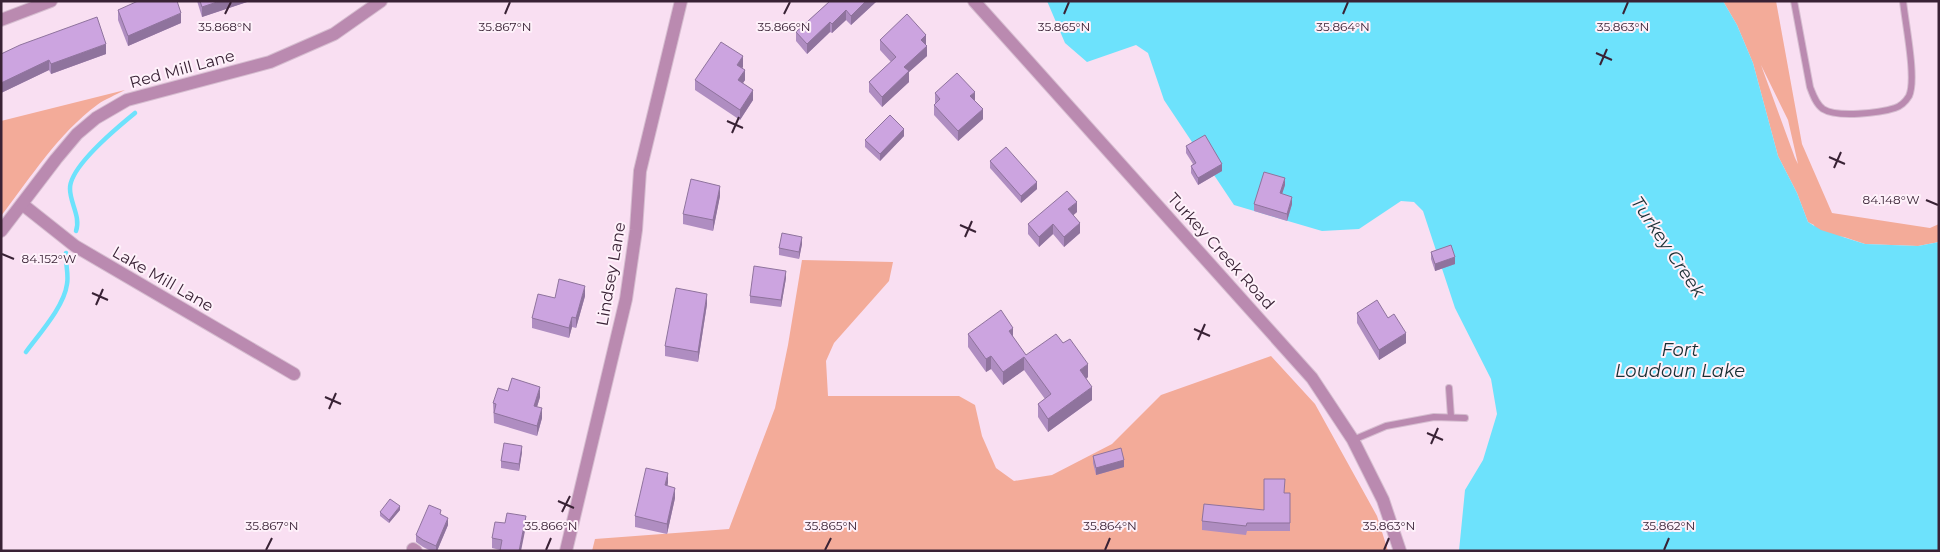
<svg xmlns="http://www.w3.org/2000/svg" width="1940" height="552" font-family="Montserrat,sans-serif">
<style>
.green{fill:#f3ab99;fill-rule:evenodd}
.water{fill:#6de2fc}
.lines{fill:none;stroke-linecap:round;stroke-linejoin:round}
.stream{stroke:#6de2fc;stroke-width:4.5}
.service-casing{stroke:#d6bdd0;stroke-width:8}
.minor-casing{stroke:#d6bdd0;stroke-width:14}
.tertiary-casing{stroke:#d6bdd0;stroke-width:14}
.service{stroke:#ba8ab0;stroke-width:6}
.minor{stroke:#ba8ab0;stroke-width:12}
.tertiary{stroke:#ba8ab0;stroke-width:12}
.wall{fill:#af8dc1}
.shaded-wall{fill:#8f739d}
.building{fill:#cca4e0;stroke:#8f739d}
.ticks{fill:none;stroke:#392235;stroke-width:2}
.labels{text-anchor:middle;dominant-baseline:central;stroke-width:4;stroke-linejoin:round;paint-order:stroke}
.street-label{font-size:16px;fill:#392235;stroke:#fef1fa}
.water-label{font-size:18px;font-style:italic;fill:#182d32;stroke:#fef1fa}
.ticks-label{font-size:12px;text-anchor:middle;fill:#392235;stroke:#fef1fa;stroke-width:4;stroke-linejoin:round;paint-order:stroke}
</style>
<rect width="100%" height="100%" fill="#f9dff2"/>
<g class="green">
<path d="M1723,1H1776L1802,144L1832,213L1930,228L1939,224V242L1918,246L1865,244L1844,237L1816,234L1814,225L1808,222L1797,193L1778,156L1753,63L1737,25ZM1761,65L1788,120L1798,164L1795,158Z"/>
<path d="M125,90C116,95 105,99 97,105C58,134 31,177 1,216V121Z"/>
<path d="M802,260L893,262L889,281L834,343L826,361L828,396H959L975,405L982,436L996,468L1014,481L1052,475L1112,444L1161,395L1271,356L1315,404L1377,516L1388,551H592L595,539L729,529L775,408L788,345Z"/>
</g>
<path class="water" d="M1047,1H1723L1737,25L1753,63L1778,156L1797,193L1808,222L1821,230L1865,244L1918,246L1939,242V551H1459L1465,490L1483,460L1497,414L1491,379L1455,308L1423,211L1414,202L1401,201L1359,229L1322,231L1234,205L1164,100L1148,53L1136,45L1087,62L1065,43Z"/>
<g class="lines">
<g class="stream">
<path d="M76,231C81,217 70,203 70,189C69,167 119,126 135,113"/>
<path d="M26,352C39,334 64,307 67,284C69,274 65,263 66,253"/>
</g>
<defs>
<g id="service">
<path d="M1794,1L1810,87C1813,95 1816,104 1823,109C1837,118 1880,113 1895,108C1901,106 1906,101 1909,96C1917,79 1905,22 1903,1"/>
<path d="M1449,388L1451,417"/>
<path d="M1353,440L1386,426L1434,417L1465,418"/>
</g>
<g id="minor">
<path d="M1,20L51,1"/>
<path d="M22,204L75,246L294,374"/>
<path d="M1,231L56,159L77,134L96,118L127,100L270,62L334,34L381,1"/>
<path d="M413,549L416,551"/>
<path d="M566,551L626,299L636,230L640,171L681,1"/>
</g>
<path id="tertiary" d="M974,1L1312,378L1353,440L1383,500L1400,551"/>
</defs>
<use href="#service" class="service-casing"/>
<use href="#minor" class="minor-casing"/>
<use href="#tertiary" class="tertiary-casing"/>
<use href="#service" class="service"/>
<use href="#minor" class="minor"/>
<use href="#tertiary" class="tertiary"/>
</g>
<g class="wall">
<path d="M197,1H250L202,17Z"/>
<path d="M830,1H877L851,25L846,20L832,33L830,32L807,54L796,41V32Z"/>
<path d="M118,10L181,23L128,46L118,20Z"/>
<path d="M880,40L926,45L927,56L909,72V82L882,107L869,92V82L891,62L880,50Z"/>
<path d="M1,54H106L51,74L49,70L1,93Z"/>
<path d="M743,67L742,68L745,80L743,83L753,100L740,120L695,90V80Z"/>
<path d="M935,93L975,101L983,119L958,141L934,115V105L935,104Z"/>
<path d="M904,136L880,161L865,147V140Z"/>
<path d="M1186,146L1222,171L1198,185L1191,173V166L1193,164L1186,153Z"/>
<path d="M990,161L1037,189L1021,203L990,168Z"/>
<path d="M1285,185L1282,194L1292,204L1287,221L1254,211V204Z"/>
<path d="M720,196L713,231L683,224V214Z"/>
<path d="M1077,212L1073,215L1080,233L1064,247L1053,234L1039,247L1028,234V224Z"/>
<path d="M802,244L799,259L779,255V248Z"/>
<path d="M1431,252L1455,264L1435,271L1431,259Z"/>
<path d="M786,278L781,307L750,303V296Z"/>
<path d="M585,296L576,328L572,327L569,338L532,328V318L555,298Z"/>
<path d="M707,304L698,362L665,356V346Z"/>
<path d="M1357,313L1388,318L1406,343L1379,360L1357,323Z"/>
<path d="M968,334L1013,337L1026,355L1088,377L1086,379L1092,400L1048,432L1038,417V404L1045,399L1024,370L1003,385L991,369L986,372L968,347Z"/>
<path d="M508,391L540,397L537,407L542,418L537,436L494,423L493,403Z"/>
<path d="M522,452L519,471L501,468V461Z"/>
<path d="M1093,456L1124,467L1096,475L1093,463Z"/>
<path d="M668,483L667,486L675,498L667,534L635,527V516Z"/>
<path d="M1285,493H1290V531H1247L1246,535L1202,530V521L1264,510Z"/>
<path d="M400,510L389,523L380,516V512Z"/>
<path d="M441,515L448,525L437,551H431L423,547L416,542V535Z"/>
<path d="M526,526L500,550L492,548V538Z"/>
</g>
<g class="shaded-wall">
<path d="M220,1H250L202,17V7Z"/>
<path d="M866,1H877L851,25V16Z"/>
<path d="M846,10V20L832,33V24Z"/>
<path d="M181,13V23L128,46V36Z"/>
<path d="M830,22V32L807,54V44Z"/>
<path d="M926,35V45L921,40Z"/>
<path d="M106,44V54L51,74V64Z"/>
<path d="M927,46V56L909,72V82L882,107V97L904,67Z"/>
<path d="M743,56V67L737,75V65Z"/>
<path d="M49,60V70L1,93V83Z"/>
<path d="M745,70V80L738,90V80Z"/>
<path d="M753,90V100L740,120V110Z"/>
<path d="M975,92V102L970,96Z"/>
<path d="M983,109V119L958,141V131Z"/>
<path d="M904,129V136L880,161V154Z"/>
<path d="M1222,164V171L1198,185V178Z"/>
<path d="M1285,178V185L1280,200V193Z"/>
<path d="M1037,182V189L1021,203V196Z"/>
<path d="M720,186V196L713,231V220Z"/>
<path d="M1292,197V204L1287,221V214Z"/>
<path d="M1077,202V212L1068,220V209Z"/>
<path d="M1080,223V233L1064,247V237Z"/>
<path d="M1053,224V234L1039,247V237Z"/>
<path d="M802,237V244L799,259V252Z"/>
<path d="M1455,257V264L1435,271V264Z"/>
<path d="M786,271V278L781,307V300Z"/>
<path d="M585,286V296L576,328V318Z"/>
<path d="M707,294V304L698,362V352Z"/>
<path d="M572,317V327L569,338V328Z"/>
<path d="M1013,328V341L1009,331Z"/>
<path d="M1406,333V343L1379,360V350Z"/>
<path d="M991,356V369L986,372V359Z"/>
<path d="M1024,357V370L1003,385V372Z"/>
<path d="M1088,364V377L1080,383V370Z"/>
<path d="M540,387V397L534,416V406Z"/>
<path d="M1092,387V400L1048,432V419Z"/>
<path d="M542,408V418L537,436V426Z"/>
<path d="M522,446V452L519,471V464Z"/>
<path d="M1124,460V467L1096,475V468Z"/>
<path d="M668,473V483L665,496V485Z"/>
<path d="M675,488V498L667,534V524Z"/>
<path d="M400,506V510L389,523V520Z"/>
<path d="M526,516V526L521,551H519Z"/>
<path d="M448,518V525L437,551H436V546Z"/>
</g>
<g class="building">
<path d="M138,1H177L181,13L128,36L118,10Z"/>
<path d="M200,1H220L202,7Z"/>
<path d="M830,1H866L851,16L846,10L832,24L830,22L807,44L796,32Z"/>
<path d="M907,14L926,35L921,40L927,46L904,67L909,71L882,97L869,82L896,57L880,40Z"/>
<path d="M97,17L106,44L51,64L49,60L1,83V54L20,45Z"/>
<path d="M721,42L743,56L737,65L745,70L738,80L753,90L740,110L695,80Z"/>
<path d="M957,73L975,92L970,96L983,109L958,131L934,105L940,99L935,93Z"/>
<path d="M890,115L904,129L880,154L865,140Z"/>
<path d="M1205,135L1222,164L1198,178L1191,166L1196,163L1186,146Z"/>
<path d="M1006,147L1037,182L1021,196L990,161Z"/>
<path d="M1264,172L1285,178L1280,193L1292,197L1287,214L1254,204Z"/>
<path d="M691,179L720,186L713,220L683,214Z"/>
<path d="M1067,191L1077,202L1068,209L1080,223L1064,237L1053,224L1039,237L1028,224Z"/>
<path d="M782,233L802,237L799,252L779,248Z"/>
<path d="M1451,245L1455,257L1435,264L1431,252Z"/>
<path d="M754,266L786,271L781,300L750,296Z"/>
<path d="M559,279L585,286L576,318L572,317L569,328L532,318L538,294L555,298Z"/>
<path d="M676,288L707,294L698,352L665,346Z"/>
<path d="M1377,300L1388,318L1394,314L1406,333L1379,350L1357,313Z"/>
<path d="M1001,310L1013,328L1009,331L1026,355L1056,334L1063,343L1070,339L1088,364L1080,370L1092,387L1048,419L1038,404L1051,394L1024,357L1003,372L991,356L986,359L968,334Z"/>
<path d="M512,378L540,387L534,406L542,408L537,426L494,413L496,404L493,403L498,388L508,391Z"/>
<path d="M504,443L522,446L519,464L501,461Z"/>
<path d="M1121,448L1124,460L1096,468L1093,456Z"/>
<path d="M646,468L668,473L665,485L675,488L667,524L635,516Z"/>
<path d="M1264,479H1285L1284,493H1290V523H1247L1246,526L1202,521L1204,504L1264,510Z"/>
<path d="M390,499L400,506L389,520L380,512Z"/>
<path d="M429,505L441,510L440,514L448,518L436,546L423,540L416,535Z"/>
<path d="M507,513L526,516L519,551H500L502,540L492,538L495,522L505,523Z"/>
</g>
<path class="ticks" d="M225,14L231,2M505,14L510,2M784,14L790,2M1064,14L1069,2M1343,14L1348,2M1623,14L1628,2M1596,53L1612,60M1600,65L1607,49M727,121L743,128M732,133L739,117M1829,157L1845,164M1834,168L1841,152M1926,200L1938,205M960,225L976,232M965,237L972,221M2,254L14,259M92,293L108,300M96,305L103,289M1194,329L1210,336M1198,340L1205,324M325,397L341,404M329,409L336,393M1427,433L1443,440M1431,444L1438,428M558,501L574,508M562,512L570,496M266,550L272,538M546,550L551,538M825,550L831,538M1105,550L1110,538M1384,550L1389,538M1664,550L1669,538"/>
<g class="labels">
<g class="street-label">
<text transform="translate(182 69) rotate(-15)">Red Mill Lane</text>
<text transform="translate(1221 251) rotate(48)">Turkey Creek Road</text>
<text transform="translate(611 274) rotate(-80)">Lindsey Lane</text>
<text transform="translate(163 279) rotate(30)">Lake Mill Lane</text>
</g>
<g class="water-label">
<text transform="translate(1668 247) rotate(56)">Turkey Creek</text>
<text x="1680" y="350">Fort<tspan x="1680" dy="21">Loudoun Lake</tspan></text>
</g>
</g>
<g class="ticks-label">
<text x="225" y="31">35.868°N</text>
<text x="1064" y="31">35.865°N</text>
<text x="505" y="31">35.867°N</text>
<text x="784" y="31">35.866°N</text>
<text x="1343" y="31">35.864°N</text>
<text x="1623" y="31">35.863°N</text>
<text x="1891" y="204">84.148°W</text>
<text x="49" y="263">84.152°W</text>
<text x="272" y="530">35.867°N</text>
<text x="551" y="530">35.866°N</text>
<text x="831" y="530">35.865°N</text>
<text x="1110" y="530">35.864°N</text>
<text x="1389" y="530">35.863°N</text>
<text x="1669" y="530">35.862°N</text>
</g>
<rect width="1940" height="552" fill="none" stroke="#392235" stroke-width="5"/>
</svg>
